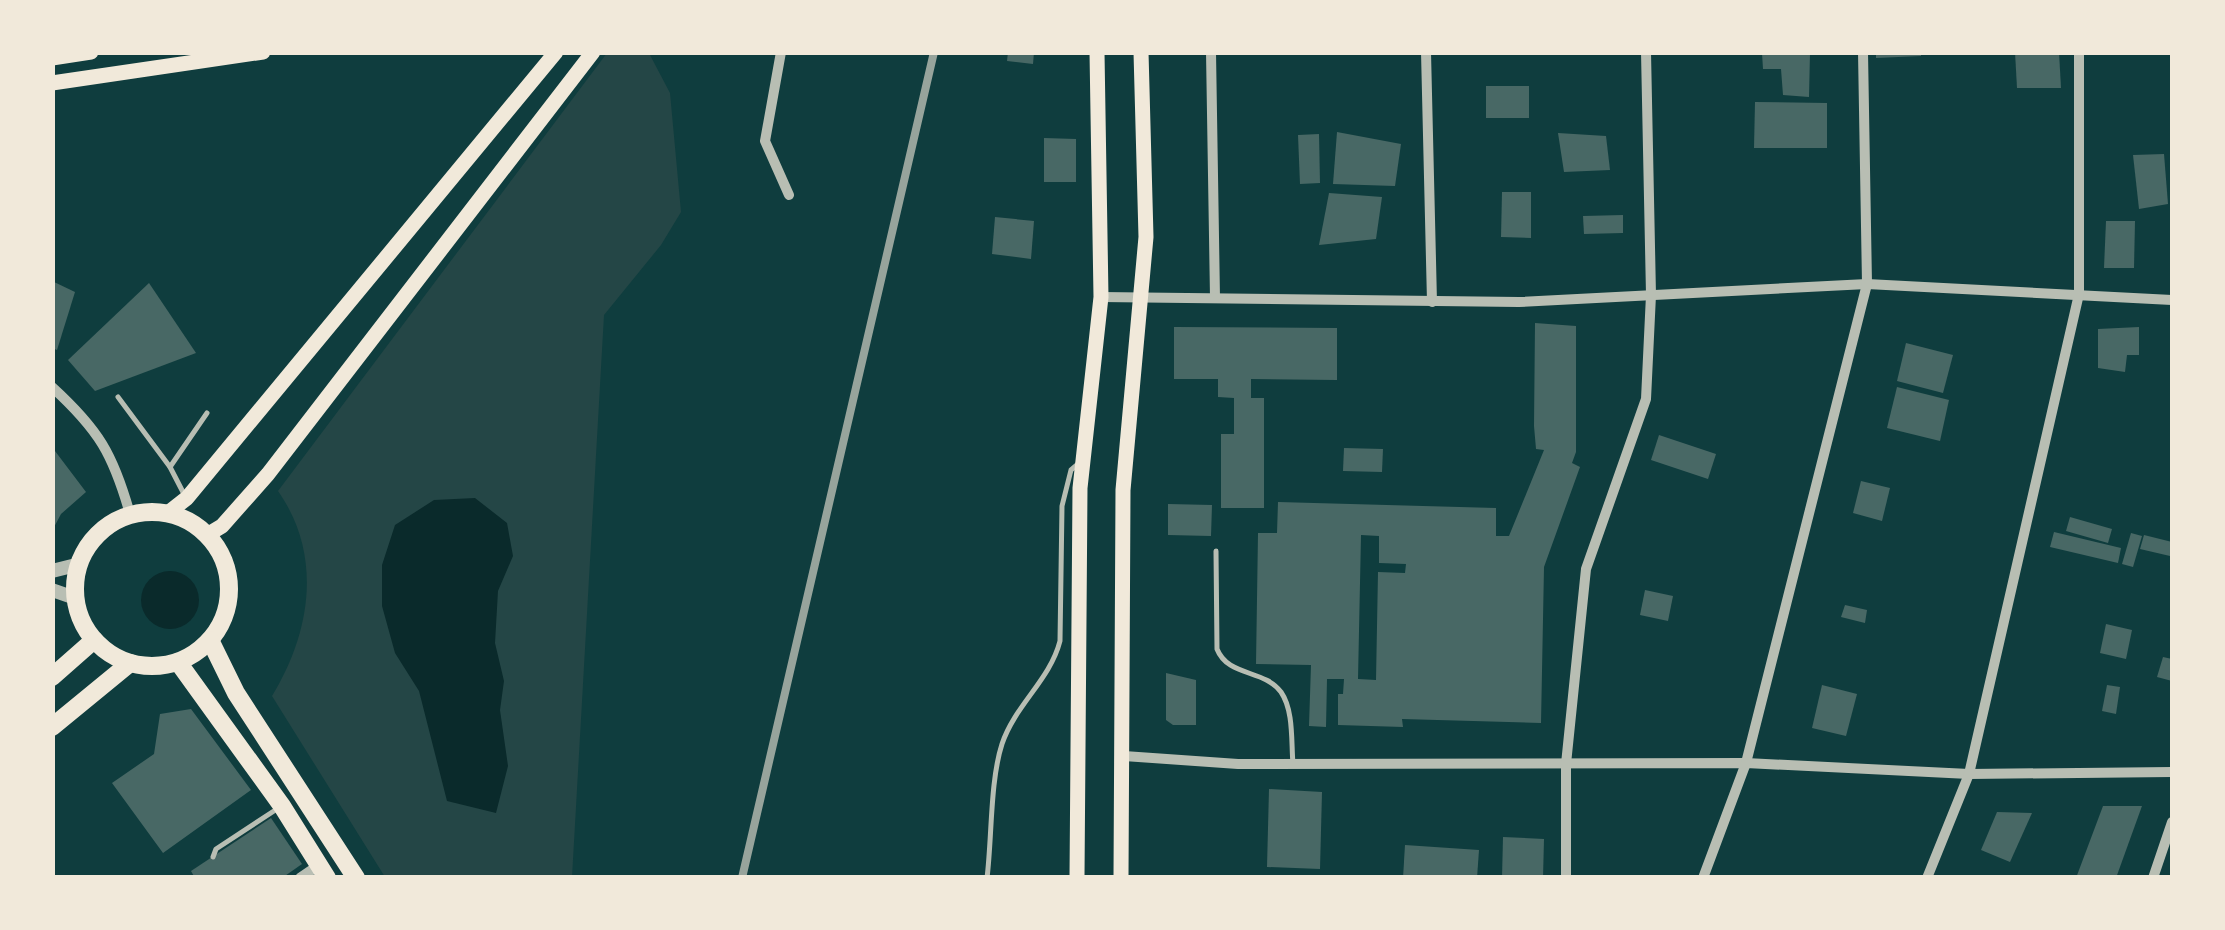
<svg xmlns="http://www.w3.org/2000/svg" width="2225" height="930" font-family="'Open Sans',sans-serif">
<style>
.green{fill:#244646}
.water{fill:#0a2a2b}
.building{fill:#486865;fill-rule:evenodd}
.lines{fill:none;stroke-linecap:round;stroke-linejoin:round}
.service{stroke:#b8beb3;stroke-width:5}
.minor{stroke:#b8beb3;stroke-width:10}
.tertiary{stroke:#b8beb3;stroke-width:14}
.secondary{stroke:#f1e9da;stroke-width:15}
.primary{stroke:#f1e9da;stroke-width:18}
.rail{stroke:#97a49c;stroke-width:8}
</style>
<rect width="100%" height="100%" fill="#0f3d3e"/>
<path class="green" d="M607,53L650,55L670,93L681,212L661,245L604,315L572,877H385L272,696C311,632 323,555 278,491Z"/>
<g class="water">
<path d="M475,498L507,523L513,556L498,591L495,643L504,681L500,710L508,766L496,813L447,801L419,691L395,653L382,606V565L395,525L434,500Z"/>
<circle cx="170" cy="600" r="29"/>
</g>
<g class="building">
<path d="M1008,52H1034L1033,64L1007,61Z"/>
<path d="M1876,52H1921V56L1876,58Z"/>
<path d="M2015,52H2059L2061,88H2017Z"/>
<path d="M1762,53H1810L1809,97L1783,95L1781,69H1763Z"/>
<rect x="1486" y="86" width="43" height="32"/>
<path d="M1755,102L1827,103V148H1754Z"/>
<path d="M1337,132L1401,144L1395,186L1333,184Z"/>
<path d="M1558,133L1606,136L1610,170L1564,172Z"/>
<path d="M1319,134L1320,183L1300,184L1298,135Z"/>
<path d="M1044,138L1076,139V182H1044Z"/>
<path d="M2164,154L2168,204L2139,209L2133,155Z"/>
<path d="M1502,192H1531V238L1501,237Z"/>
<path d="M1329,193L1382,197L1376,239L1319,245Z"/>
<path d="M1623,215V233L1584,234L1583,216Z"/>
<path d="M995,217L1034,221L1031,259L992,254Z"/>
<path d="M2106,221H2135L2134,268H2104Z"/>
<path d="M52,281L75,292L57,350L52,348Z"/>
<path d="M149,283L196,353L95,391L68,360Z"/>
<path d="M1535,323L1576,326V452L1572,463L1580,467L1544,567L1541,723L1402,719L1403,727L1338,725V694H1343L1344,679H1327L1326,727L1309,726L1311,665L1256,664L1258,533H1277L1278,502L1496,508V536H1509L1544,450L1536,449L1534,426ZM1361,535L1379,536V563L1406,564L1405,573L1378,572L1376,680L1358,679Z"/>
<path d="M1174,327L1337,328V380L1251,379V398H1264V508H1221V434H1234V398L1218,397V379H1174Z"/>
<path d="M2139,327V355H2127L2125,372L2098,368V329Z"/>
<path d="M1906,343L1953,355L1943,393L1897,381Z"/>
<path d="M1897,387L1949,400L1940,441L1887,428Z"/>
<path d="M1659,435L1716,454L1708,479L1651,460Z"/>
<path d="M1344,448L1383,449L1382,472L1343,471Z"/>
<path d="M55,451L86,492L61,514L52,531Z"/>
<path d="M1861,481L1890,488L1882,521L1853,513Z"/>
<path d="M1168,504L1212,505L1211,536L1168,535Z"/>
<path d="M2070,517L2112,529L2108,543L2066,531Z"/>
<path d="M2054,532L2121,548L2118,563L2050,547Z"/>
<path d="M2131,533L2142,536L2133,567L2122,564Z"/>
<path d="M2144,535L2172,542L2170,556L2140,549Z"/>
<path d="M1645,590L1673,596L1668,621L1640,615Z"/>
<path d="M1845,605L1867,610L1865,623L1841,617Z"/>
<path d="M2106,624L2132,630L2126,659L2100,653Z"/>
<path d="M2163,657L2172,659V681L2157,677Z"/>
<path d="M1166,673L1196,680V725H1173L1166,720Z"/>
<path d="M1822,685L1857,694L1846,736L1812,728Z"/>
<path d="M2107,685L2120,687L2116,714L2102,711Z"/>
<path d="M191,709L251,790L163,853L112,783L154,754L160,714Z"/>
<path d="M1269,789L1322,792L1320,869L1267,867Z"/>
<path d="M2103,806H2142L2116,878H2076Z"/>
<path d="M1997,812L2032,813L2010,862L1981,850Z"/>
<path d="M271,818L302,864L282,878H195L191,871Z"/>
<path d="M1503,837L1544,839L1543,878H1502Z"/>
<path d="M1405,845L1479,850L1477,878H1403Z"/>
</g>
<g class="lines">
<g class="service">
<path d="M118,397L170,467"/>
<path d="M185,496L170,467L207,413"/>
<path d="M1216,551L1217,649C1228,677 1264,669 1281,692C1294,711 1291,742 1293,764"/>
<path d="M213,857L216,849L280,807"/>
<path d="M987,878C992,838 990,781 1002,744C1015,705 1050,680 1060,641L1062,506L1071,470L1078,464"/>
</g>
<g class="minor">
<path d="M781,52L765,141L789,195"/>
<path d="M1211,52L1215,298"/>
<path d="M1426,52L1432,302"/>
<path d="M1101,297L1519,302L1867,284L2172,300"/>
<path d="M52,387C99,430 113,454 130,514"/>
<path d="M1124,756L1238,764L1746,763L1969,774L2172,772"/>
<path d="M300,878L319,865"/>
<path d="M1566,878V764L1586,569L1646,399L1651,295L1646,52"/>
<path d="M1703,878L1746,763L1867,284L1863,52"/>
<path d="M1927,878L1969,774L2079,294V52"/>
<path d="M2153,878L2172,822"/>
</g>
<g class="tertiary">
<path d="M52,571L76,565"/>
<path d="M52,590L75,598"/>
</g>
<g class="secondary">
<path d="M52,58L91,52"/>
<path d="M52,83L263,52"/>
<path d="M168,513L187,498L556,52"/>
<path d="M207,535L222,526L268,474L593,52"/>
<path d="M1077,878L1080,488L1101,297L1097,52"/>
<path d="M1121,878L1123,490L1146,237L1141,52"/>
</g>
<g class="primary">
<circle cx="152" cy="589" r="77"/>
<path d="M210,640L236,693L356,878"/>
<path d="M178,662L282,806L327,878"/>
<path d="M52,677L94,640"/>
<path d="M52,727L130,663"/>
</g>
<path class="rail" d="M742,878L934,52"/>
</g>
<rect width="2225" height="930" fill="none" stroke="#f1e9da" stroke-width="110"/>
</svg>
